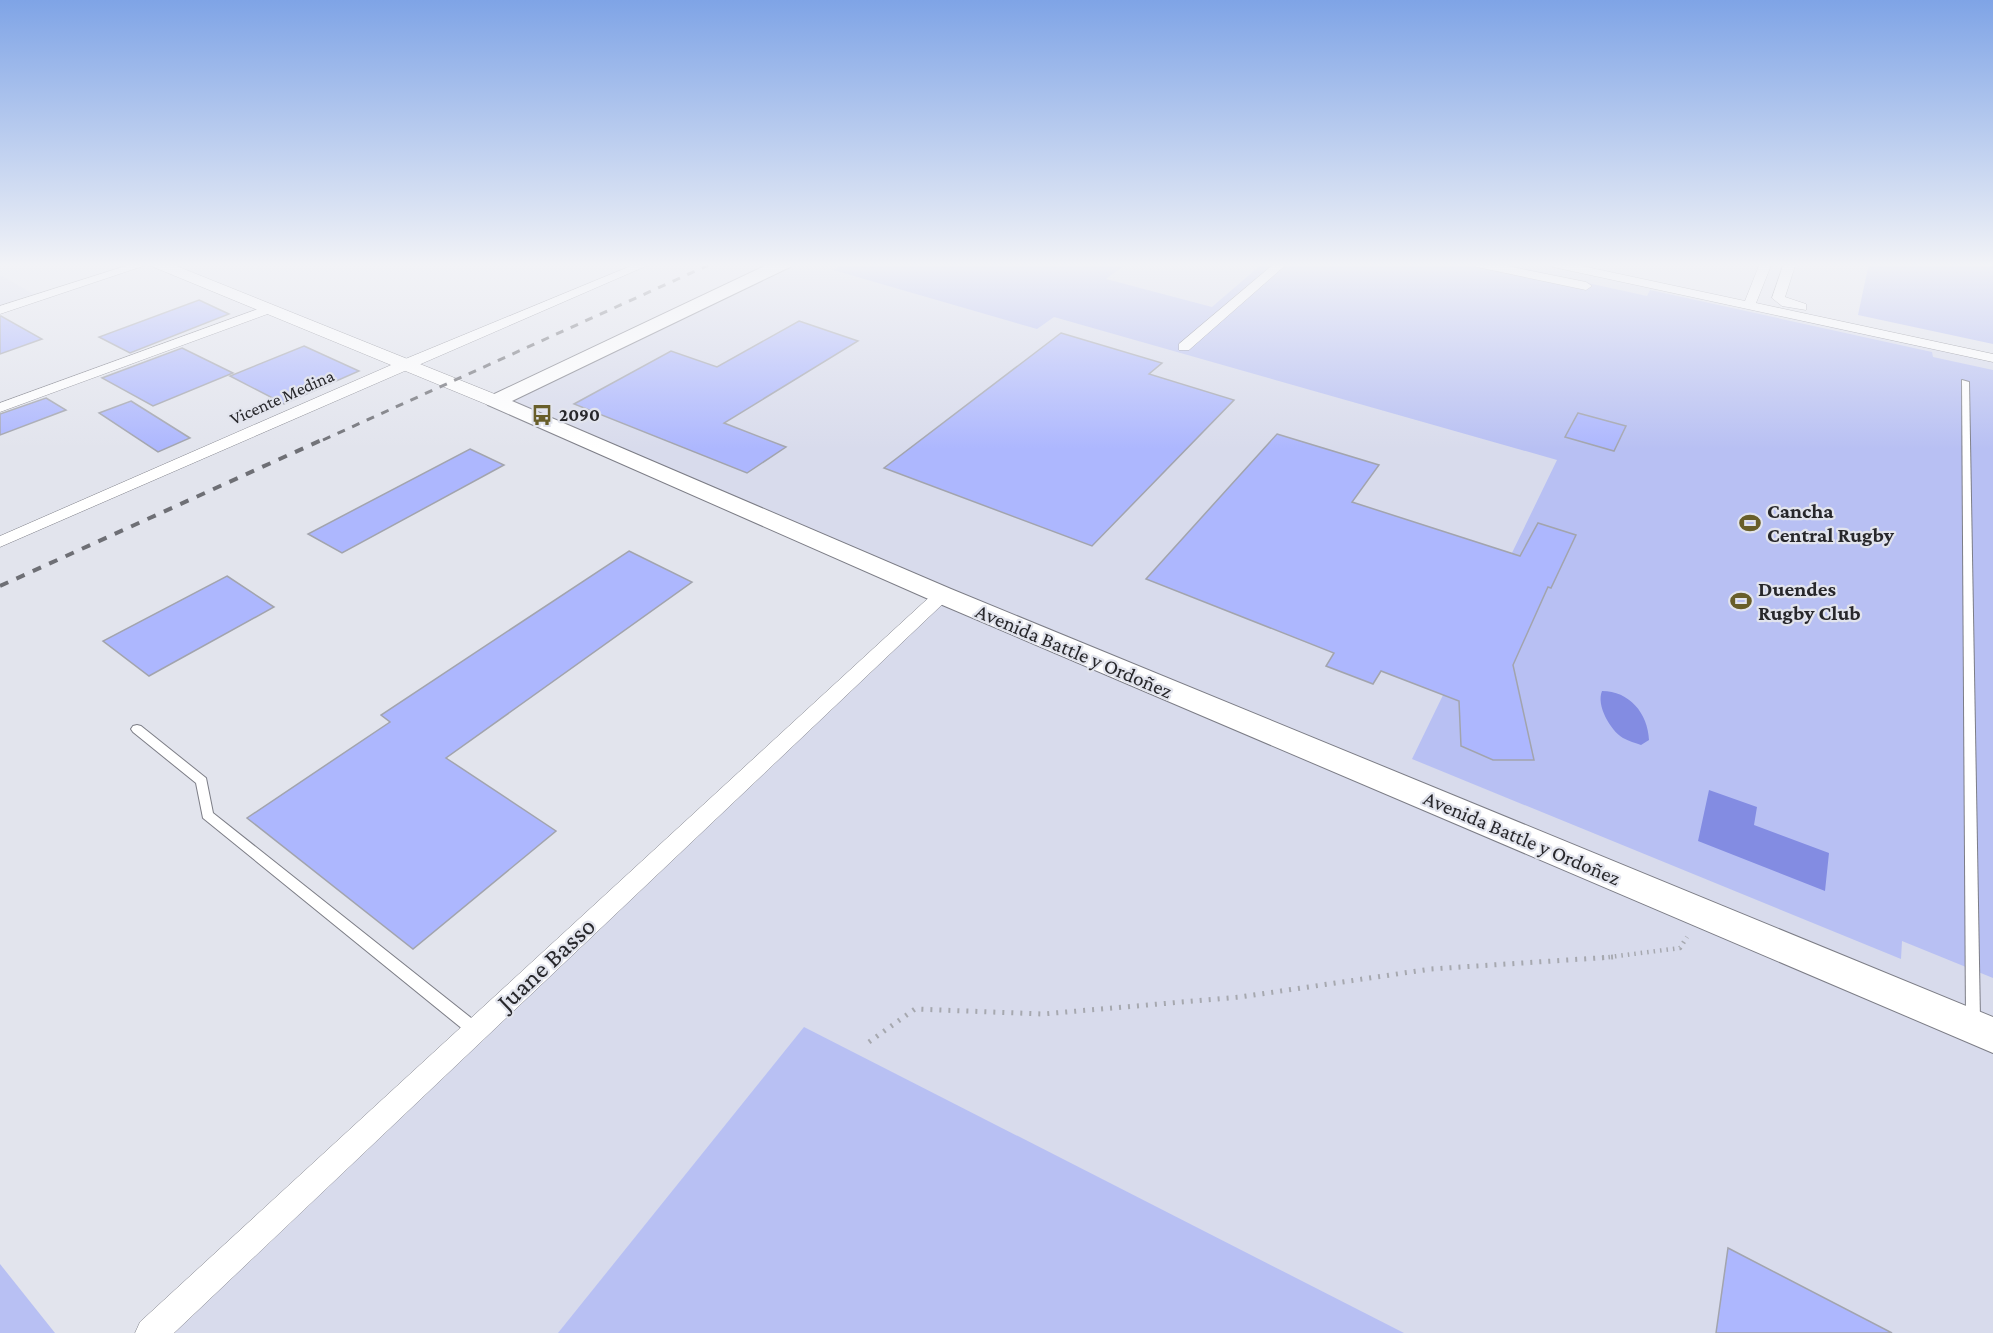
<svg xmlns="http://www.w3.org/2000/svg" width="1993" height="1333" font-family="'Crimson Pro',serif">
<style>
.built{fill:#d8dbec}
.green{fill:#b8c0f3}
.water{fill:#838ce2}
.building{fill:#adb7fe;stroke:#a2a4ad;stroke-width:1.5}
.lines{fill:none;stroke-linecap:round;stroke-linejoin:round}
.service-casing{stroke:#7c7d86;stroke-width:2}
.minor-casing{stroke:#7c7d86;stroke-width:1}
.tertiary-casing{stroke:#7c7d86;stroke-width:1}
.secondary-casing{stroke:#7c7d86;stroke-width:2}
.path-far1{stroke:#a6a8af;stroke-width:4.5;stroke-dasharray:1.5 5;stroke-linecap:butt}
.path{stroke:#a6a8af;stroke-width:5;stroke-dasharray:2 7;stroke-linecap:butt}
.service{fill:#fff;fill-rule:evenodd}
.minor{fill:#fff;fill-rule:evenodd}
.tertiary{fill:#fff;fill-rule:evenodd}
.secondary{fill:#fff;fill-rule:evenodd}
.rail-far1{stroke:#6e6f75;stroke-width:3;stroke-dasharray:8 8;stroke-linecap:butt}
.rail{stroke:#6e6f75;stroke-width:4;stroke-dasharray:9 9;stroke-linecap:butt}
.labels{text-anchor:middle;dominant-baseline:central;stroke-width:4.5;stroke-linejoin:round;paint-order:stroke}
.far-street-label{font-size:18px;fill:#27272b;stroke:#e2e4ed}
.far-poi-label{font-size:18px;font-weight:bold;fill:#27272b;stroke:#e2e4ed;text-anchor:start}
.poi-label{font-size:21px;font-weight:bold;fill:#27272b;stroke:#e2e4ed;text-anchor:start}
.street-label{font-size:21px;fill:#27272b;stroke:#e2e4ed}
.near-street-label{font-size:26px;fill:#27272b;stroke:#e2e4ed}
</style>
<rect width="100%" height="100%" fill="#e2e4ed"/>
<g class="built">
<path d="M784,263H1553L1993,358V1333H151L941,595L495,401Z"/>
<path d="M0,275L23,288L34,294L0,305Z"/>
</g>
<g class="green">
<path d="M847,263H1127L1106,279L1212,307L1263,263H1496L1647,296L1650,290L1932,352L1933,357L1993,370V978L1902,941L1901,959L1412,759L1557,460L1054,317L1037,329L833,270Z"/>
<path d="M1869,263H1993V344L1858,315Z"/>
<path d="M804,1027L1404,1333H558Z"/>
<path d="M0,1264L55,1333H0Z"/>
</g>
<g class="water">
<path d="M1602,691C1629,691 1648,713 1649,740L1641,745C1636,743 1628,741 1623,738C1610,730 1596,705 1602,691Z"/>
<path d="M1709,790L1757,807L1754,825L1829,853L1825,891L1698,841Z"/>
</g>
<g class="building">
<path d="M199,300L229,314L130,353L99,337Z"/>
<path d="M0,316H1L42,339L0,354Z"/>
<path d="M799,321L858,341L724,423L786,447L747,473L574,404L671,351L717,367Z"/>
<path d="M1061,333L1162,363L1149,374L1234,400L1092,546L884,468Z"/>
<path d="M304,346L359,371L284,404L230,376Z"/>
<path d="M182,348L233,373L153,406L102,378Z"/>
<path d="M46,398L66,410L0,435V414Z"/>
<path d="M131,401L190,438L158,452L99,413Z"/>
<path d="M1578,413L1626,426L1614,451L1565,437Z"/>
<path d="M1277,434L1379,465L1352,502L1520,556L1538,523L1576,535L1551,588L1548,587L1513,665L1534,760H1493L1461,746L1459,701L1381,671L1373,684L1326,666L1334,653L1146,579Z"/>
<path d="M470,449L504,465L342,553L308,534Z"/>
<path d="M629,551L692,582L446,758L556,831L413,949L247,818L390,722L381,715Z"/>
<path d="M227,576L274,607L149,676L103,641Z"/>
<path d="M1728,1248L1892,1333H1716Z"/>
</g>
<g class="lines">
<defs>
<g id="service">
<path d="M1962,380L1969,382L1980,1020L1978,1025L1973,1026L1968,1025L1966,1020Z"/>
<path d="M137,725L141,726L206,778L213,813L480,1025L482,1030L480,1035L475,1037L470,1035L203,818L196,783L133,732L131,729L133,726Z"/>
</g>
<g id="minor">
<path d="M135,263H152L0,314V306Z"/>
<path d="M638,263H653L0,547V536L398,362Z"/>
<path d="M1275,263H1288L1189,350H1179V344Z"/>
<path d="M1471,263H1492L1586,282L1592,286L1586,290L1477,267Z"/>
<path d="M1547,263H1568L1745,301L1760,263H1772L1756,303L1993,354V362L1553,267Z"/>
<path d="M1784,263H1796L1785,297L1806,304V310L1782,306L1772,298Z"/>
<path d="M269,305L273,306V312L0,412V403Z"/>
<path d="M942,589L948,591L951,595L948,599L174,1333H135L140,1322L936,591Z"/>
</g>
<path id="tertiary" d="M148,263H169L502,397L504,401L502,405H488L151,266Z"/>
<path id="secondary" d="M771,263H793L790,267L512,401L951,589L1993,1017V1053L933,601L488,405L484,401L488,397Z"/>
</defs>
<use href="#service" class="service-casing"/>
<use href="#minor" class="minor-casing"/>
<use href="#tertiary" class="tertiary-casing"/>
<use href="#secondary" class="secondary-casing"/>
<path class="path-far1" d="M1602,958L1680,948L1687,937"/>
<path class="path" d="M869,1042L915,1009L1043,1014L1240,997L1431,969L1613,957"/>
<use href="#service" class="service"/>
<use href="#minor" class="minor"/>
<use href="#tertiary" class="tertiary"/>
<use href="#secondary" class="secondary"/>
<path class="rail-far1" d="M323,440L713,263"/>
<path class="rail" d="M0,586L326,438"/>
</g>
<linearGradient id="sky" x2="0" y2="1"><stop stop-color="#7fa4e6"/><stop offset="0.59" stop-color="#f2f3f7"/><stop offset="1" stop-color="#f2f3f7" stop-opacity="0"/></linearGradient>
<rect width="1993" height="449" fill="url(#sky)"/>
<defs>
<symbol id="bus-bare" viewBox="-9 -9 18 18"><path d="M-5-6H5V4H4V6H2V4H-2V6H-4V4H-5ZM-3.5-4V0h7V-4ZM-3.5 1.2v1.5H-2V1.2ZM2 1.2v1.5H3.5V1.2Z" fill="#685e2a" stroke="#e2e4ed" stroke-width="2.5" paint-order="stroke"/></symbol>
<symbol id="stadium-bare" viewBox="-9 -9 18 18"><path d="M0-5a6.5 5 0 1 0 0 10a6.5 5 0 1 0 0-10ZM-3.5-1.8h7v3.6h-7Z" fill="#685e2a" stroke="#e2e4ed" stroke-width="2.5" paint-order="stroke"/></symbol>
</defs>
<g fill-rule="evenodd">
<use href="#bus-bare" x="527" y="400" width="30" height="30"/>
<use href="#stadium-bare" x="1735" y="508" width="30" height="30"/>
<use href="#stadium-bare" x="1726" y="586" width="30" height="30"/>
</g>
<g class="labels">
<g class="far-street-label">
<text transform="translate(282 397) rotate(-24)">Vicente Medina</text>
</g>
<g class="far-poi-label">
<text x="559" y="415">2090</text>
</g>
<g class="poi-label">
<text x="1767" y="511">Cancha<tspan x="1767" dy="24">Central Rugby</tspan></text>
<text x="1758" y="589">Duendes<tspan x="1758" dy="24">Rugby Club</tspan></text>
</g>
<g class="street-label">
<text transform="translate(1074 651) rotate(23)">Avenida Battle y Ordoñez</text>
<text transform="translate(1522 838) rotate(23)">Avenida Battle y Ordoñez</text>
</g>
<g class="near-street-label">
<text transform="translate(546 964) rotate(-43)">Juane Basso</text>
</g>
</g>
</svg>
